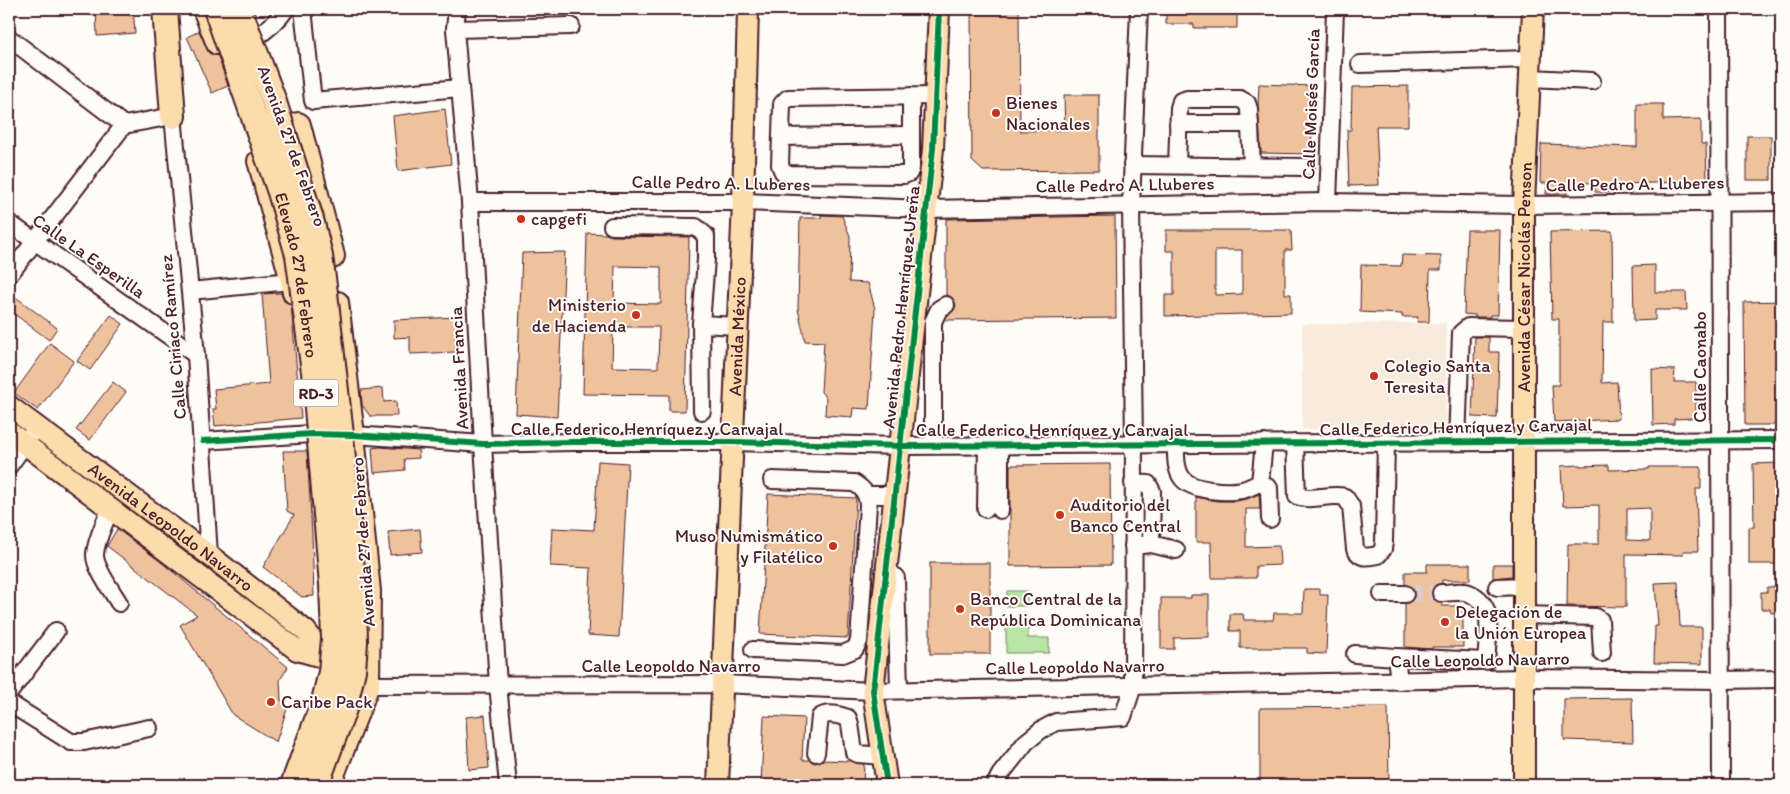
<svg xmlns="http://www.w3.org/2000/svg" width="1790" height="794" font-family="Itim,sans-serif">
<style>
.built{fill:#f9ebdc}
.green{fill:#b7e6a5;stroke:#808268}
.building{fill:#efc29e;stroke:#4a1f2b;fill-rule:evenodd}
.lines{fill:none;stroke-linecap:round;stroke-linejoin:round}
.minor-tunnel{stroke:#d9d0ce;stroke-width:16;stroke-dasharray:16 8;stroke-linecap:butt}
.minor-casing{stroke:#4a1f2b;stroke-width:20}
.major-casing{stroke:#4a1f2b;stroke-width:24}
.highway-casing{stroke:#4a1f2b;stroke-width:28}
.minor{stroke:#fdfcf7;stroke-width:16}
.major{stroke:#fcdcac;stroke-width:20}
.highway{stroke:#fcdcac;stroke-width:24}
.highway-bridge-casing{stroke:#4a1f2b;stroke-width:28;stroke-linecap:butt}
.highway-bridge{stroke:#fcdcac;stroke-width:24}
.cycleway-casing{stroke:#fdfcf7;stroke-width:9}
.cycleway{stroke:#00873e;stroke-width:6}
.poi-dot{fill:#c8321e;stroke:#fdfcf7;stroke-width:2}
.labels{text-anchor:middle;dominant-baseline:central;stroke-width:4;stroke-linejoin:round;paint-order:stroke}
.shield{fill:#fdfcf7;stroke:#806168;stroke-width:1}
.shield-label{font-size:16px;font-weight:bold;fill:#4a1f2b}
.poi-label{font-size:18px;fill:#4a1f2b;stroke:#fdfcf7;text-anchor:start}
.street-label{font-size:18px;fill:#4a1f2b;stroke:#fdfcf7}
</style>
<rect width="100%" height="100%" fill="#fdfcf7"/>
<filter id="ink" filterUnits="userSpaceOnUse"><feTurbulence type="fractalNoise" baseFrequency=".02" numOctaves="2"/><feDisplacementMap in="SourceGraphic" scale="10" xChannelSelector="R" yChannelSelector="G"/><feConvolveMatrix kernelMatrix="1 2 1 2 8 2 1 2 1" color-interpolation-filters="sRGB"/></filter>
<g filter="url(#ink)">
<path class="built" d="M1446,323V428L1302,429V324Z"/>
<g class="green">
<rect x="1007" y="591" width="20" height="15"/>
<path d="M1006,623H1028V638H1049V653H1006Z"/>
</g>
<g class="building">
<path d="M96,9H133L135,33L97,36Z"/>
<path d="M971,9H1019L1020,131L1065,130L1064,95H1099V170L983,171L972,161Z"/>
<path d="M1166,9H1237V28H1194V24H1166Z"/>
<path d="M199,31L209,53L218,56L228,86L212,93L187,37Z"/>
<path d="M1259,84L1314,86L1311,154L1261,153L1258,105Z"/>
<path d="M1408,86V126H1376L1379,185L1349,186L1347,130H1351L1352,87Z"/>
<path d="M1637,104H1663V120L1701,119V144H1706L1707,184H1685V182L1620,184L1619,193L1595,192V183L1568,182L1567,194H1546L1547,183H1540L1541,144L1637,147Z"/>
<path d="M445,109L451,164L398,171L393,116Z"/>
<rect x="1747" y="136" width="24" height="44"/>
<path d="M821,215L842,216L850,236L849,282L868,283L875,309L869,409L853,408L852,417L825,415L826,397L821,392L824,342L805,341L798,309L800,218H821Z"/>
<path d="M1115,216L1116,318L946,320L947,316L954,310L956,305L951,297L946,295V219Z"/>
<path d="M1166,230H1291L1292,250H1285V294H1291V313L1165,316V295H1174V251H1166ZM1215,250H1242V294L1215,295Z"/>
<path d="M1467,230H1500L1498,315H1490V317H1475V315L1464,314Z"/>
<path d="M1612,231L1613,322H1603L1602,383L1617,382L1619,419L1554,422L1552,385H1559V319H1552L1550,232Z"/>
<path d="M587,233L606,234L612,236L689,237L685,411H669V395L583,394ZM615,266L661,267V304L614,303ZM613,327H659L658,368L612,367Z"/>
<path d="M565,252L557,417L516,414L522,253Z"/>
<path d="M1402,255L1441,256V270H1430L1429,322H1417L1418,317H1402V314L1360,312L1361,265L1401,266Z"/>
<path d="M1655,265V292H1686L1687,310H1655V320L1634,321L1633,266Z"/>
<path d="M9,292L57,328L49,340L9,310Z"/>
<path d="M281,293L284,301L291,304L301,418L215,426L213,409H216L214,389L269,384L262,294Z"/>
<path d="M1781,301V425H1745L1744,302Z"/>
<path d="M111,315L123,324L90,370L77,361Z"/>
<path d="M457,317L458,335H455L456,352L410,354V337L394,338V320Z"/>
<path d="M1475,337H1489V352H1499L1497,418L1472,417Z"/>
<path d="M50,343L74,361L38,410L14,393Z"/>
<path d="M1652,369L1675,370L1674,382H1696V418L1674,419V424L1653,425Z"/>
<path d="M113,382L126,392L90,440L76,430Z"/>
<path d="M383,388L384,402L396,401L397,416H370L362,405L361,390Z"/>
<path d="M380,447L418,450L419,458L404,459L405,470L374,473L372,448Z"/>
<path d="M283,451H307L312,534L314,596L302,597L263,567L294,515L287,511Z"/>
<path d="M598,461L628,463L619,637L588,635L591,568L550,566L552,528L594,530Z"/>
<path d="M1780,463L1781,564H1749V527H1754L1753,464Z"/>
<path d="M1110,464L1111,565L1010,566V465Z"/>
<path d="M1580,465V466L1609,465V470L1649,469V467H1701V489H1696L1698,551H1683V555L1626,554V607L1567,606L1568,544H1599V505L1563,506L1561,466ZM1650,508V541L1627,540V509Z"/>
<path d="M768,494L856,498L848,638L760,634Z"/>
<path d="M1259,494L1260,509H1246V547L1279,546L1280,565L1256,566V578H1212L1211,542H1196V497L1218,501H1236L1247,499Z"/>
<path d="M117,529L161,562L288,667L280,680L281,700L288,706L276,742L233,715L180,625L197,615L107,546Z"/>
<path d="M420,529L422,552L390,555L388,532Z"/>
<rect x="930" y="563" width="60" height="91"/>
<path d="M1427,564H1470V580H1442V583L1435,585L1431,593L1433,599L1442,603V606H1463V647H1432V649L1405,647V604L1410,602L1415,594L1413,589L1405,584V572H1427Z"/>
<path d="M1493,564H1512V576L1493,578Z"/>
<path d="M1678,582L1680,627H1702V664L1654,663L1655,626H1658L1655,583Z"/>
<path d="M1767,587H1781V612L1771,613L1770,609H1761V592H1767Z"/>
<path d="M1304,589H1320V595H1328L1326,654L1307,653V648H1240V631H1230V614H1243L1244,620H1273L1274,613H1303Z"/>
<path d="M1191,595H1209V637L1174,638V649H1161V598H1191Z"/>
<path d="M1632,698L1633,742L1564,740V699Z"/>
<path d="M1388,707L1389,785H1260V708Z"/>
<path d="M485,715L489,768L469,770L466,717Z"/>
<path d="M764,716L804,718L802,760H809L815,763L822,760L850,761L864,764L863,785H761Z"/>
</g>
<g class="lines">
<path class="minor-tunnel" d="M1405,594L1441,593"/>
<defs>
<g id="minor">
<path d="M303,9L313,101L460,88"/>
<path d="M457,9L455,29L470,202L483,444L498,685L508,785"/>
<path d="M1719,9L1721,785"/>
<path d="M455,29L571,26"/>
<path d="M9,38L124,125L173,116"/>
<path d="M253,39C266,31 277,22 286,9"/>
<path d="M1360,64L1530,59"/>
<path d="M1530,78L1592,81"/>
<path d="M911,96V168L909,173L904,175L790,174L783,172L780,165L782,104L788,98L936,96"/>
<path d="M169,107L173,116L196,355L209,555"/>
<path d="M1178,124H1250"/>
<path d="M781,137L911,135"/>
<path d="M1132,165L1306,167"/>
<path d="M1177,165L1179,108L1181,101L1187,99H1240L1247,103L1249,109L1252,166"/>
<path d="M470,202H743L926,209L1328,202L1524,205L1781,202"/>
<path d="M1328,202L1335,9"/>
<path d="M9,223L196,355"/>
<path d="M612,226L696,227L706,236V259L701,324L737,326"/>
<path d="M9,275L124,125"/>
<path d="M190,291L291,281"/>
<path d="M701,324L702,411"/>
<path d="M203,441L312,434L354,435L483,444L572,442H733L901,446L1781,440"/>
<path d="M1457,442L1461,333L1468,327L1524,328"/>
<path d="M1295,443L1297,496C1312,502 1329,493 1345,497L1351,506L1355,549C1361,559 1367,557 1378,555L1383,549L1384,542L1386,442"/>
<path d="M1176,444C1176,455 1175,468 1182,478C1192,491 1227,493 1242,490C1248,489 1254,485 1260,483L1264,443"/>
<path d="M933,445V322L939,309L946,305"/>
<path d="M1000,445V510"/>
<path d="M9,466L37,427"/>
<path d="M1260,483L1269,488L1270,519"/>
<path d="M867,495H895"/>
<path d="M110,509C105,523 96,539 95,554C94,567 112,591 119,603"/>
<path d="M986,509L987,445"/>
<path d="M1151,544L1176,550"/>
<path d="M1133,546L1151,544L1152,491L1148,484L1133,483"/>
<path d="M887,569L896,578L899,690"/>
<path d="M1497,587L1524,586"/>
<path d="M1382,594H1405"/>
<path d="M1524,615L1596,617L1600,620L1602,653"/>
<path d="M753,650L843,654L855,649L859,641L868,505C867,494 864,489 854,483L772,480"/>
<path d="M1355,654L1396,657L1399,681"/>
<path d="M1396,657L1486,661C1487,639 1497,604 1469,593C1462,590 1450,593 1441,593"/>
<path d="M369,685L722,684L873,691L1524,678L1720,680L1781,679"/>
<path d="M9,693L56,631"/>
<path d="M9,703L71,742H84L149,728"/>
<path d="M816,753L820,717C827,712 840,715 848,718L850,724L854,752L858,754L883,756"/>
<path d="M995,785L1000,775L1026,742L1041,730L1056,722L1123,717L1133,686L1134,444L1131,205L1139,9"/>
</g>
<g id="major">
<path d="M203,9L217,44"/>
<path d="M258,161L291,281L293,293"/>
<path id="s1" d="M9,406L209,555L306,631L325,658"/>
<path d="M9,432L297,650L325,658L344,670"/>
<path d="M330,785L369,685L370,591L354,435L338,302"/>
<path id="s2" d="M718,785L743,202L748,9"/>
<path d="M887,785L873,691L933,149L939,9"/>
<path id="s3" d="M1524,785V205L1533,9"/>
</g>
<g id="highway">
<path d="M165,9L173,116"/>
<path d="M298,125L332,256"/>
</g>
</defs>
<use href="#minor" class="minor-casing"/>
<use href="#major" class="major-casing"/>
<use href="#highway" class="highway-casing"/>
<use href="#minor" class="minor"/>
<use href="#major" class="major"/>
<use href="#highway" class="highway"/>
<defs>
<g id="highway-bridge">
<path id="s4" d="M216,9L280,192L298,255L314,372L332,585L334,639L331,672L324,701L293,785"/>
<path d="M239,9L273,99L311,219L320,256L325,293L341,435L354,595L355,642L353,670L344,709L316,785"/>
</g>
</defs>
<use href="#highway-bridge" class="highway-bridge-casing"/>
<use href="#highway-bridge" class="highway-bridge"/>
<defs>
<g id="cycleway">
<path d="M203,441L312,434L354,435L483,444L572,442H733L901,446L1781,440"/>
<path d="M887,785L873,691L933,149L939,9"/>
</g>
</defs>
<use href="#cycleway" class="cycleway-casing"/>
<use href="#cycleway" class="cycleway"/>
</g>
</g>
<g class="poi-dot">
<circle cx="996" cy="113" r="5"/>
<circle cx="521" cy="219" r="5"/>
<circle cx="636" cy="315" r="5"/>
<circle cx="1374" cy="376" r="5"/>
<circle cx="1060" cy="515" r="5"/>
<circle cx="833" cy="546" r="5"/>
<circle cx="960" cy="609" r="5"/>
<circle cx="1445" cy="622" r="5"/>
<circle cx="271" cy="702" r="5"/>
</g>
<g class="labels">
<rect class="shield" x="293.5" y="379.5" width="45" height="27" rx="4"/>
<g class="shield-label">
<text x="316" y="393">RD-3</text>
</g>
<g class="poi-label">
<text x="1006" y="103">Bienes<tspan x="1006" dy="21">Nacionales</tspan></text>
<text x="531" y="219">capgefi</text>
<text x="626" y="305" text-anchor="end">Ministerio<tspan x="626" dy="21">de Hacienda</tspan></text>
<text x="1384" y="366">Colegio Santa<tspan x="1384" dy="21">Teresita</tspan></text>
<text x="1070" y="505">Auditorio del<tspan x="1070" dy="21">Banco Central</tspan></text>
<text x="823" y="536" text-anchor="end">Muso Numismático<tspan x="823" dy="21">y Filatélico</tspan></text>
<text x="970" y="599">Banco Central de la<tspan x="970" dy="21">República Dominicana</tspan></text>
<text x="1455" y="612">Delegación de<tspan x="1455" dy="21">la Unión Europea</tspan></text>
<text x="281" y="702">Caribe Pack</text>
</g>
<g class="street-label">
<text transform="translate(1311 104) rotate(-88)">Calle Moisés García</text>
<text transform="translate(292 146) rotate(70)">Avenida 27 de Febrero</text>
<text transform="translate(721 183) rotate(1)">Calle Pedro A. Lluberes</text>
<text transform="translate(1635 184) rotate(-1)">Calle Pedro A. Lluberes</text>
<text transform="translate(1125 185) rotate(-1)">Calle Pedro A. Lluberes</text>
<text transform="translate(89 256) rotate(35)">Calle La Esperilla</text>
<text stroke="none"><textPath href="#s4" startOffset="279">Elevado 27 de Febrero</textPath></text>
<text stroke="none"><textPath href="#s3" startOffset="508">Avenida César Nicolás Penson</textPath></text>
<text transform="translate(901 307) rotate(-84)">Avenida Pedro Henríquez Ureña</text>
<text transform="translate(173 337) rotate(-95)">Calle Ciriaco Ramírez</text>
<text stroke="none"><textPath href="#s2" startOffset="449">Avenida México</textPath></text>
<text transform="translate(1700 367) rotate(-90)">Calle Caonabo</text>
<text transform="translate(459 368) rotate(-93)">Avenida Francia</text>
<text transform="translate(1456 427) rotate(-1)">Calle Federico Henríquez y Carvajal</text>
<text x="647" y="429">Calle Federico Henríquez y Carvajal</text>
<text x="1052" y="430">Calle Federico Henríquez y Carvajal</text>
<text stroke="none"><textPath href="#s1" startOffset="202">Avenida Leopoldo Navarro</textPath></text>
<text transform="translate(363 542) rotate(-94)">Avenida 27 de Febrero</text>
<text transform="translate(1480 660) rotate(-1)">Calle Leopoldo Navarro</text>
<text x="671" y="666">Calle Leopoldo Navarro</text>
<text transform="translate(1075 667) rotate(-1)">Calle Leopoldo Navarro</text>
</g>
</g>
<rect width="1790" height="794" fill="none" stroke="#fdfcf7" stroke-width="30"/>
<rect x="15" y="15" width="1760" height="764" fill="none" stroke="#4a1f2b" stroke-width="2" filter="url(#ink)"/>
</svg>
